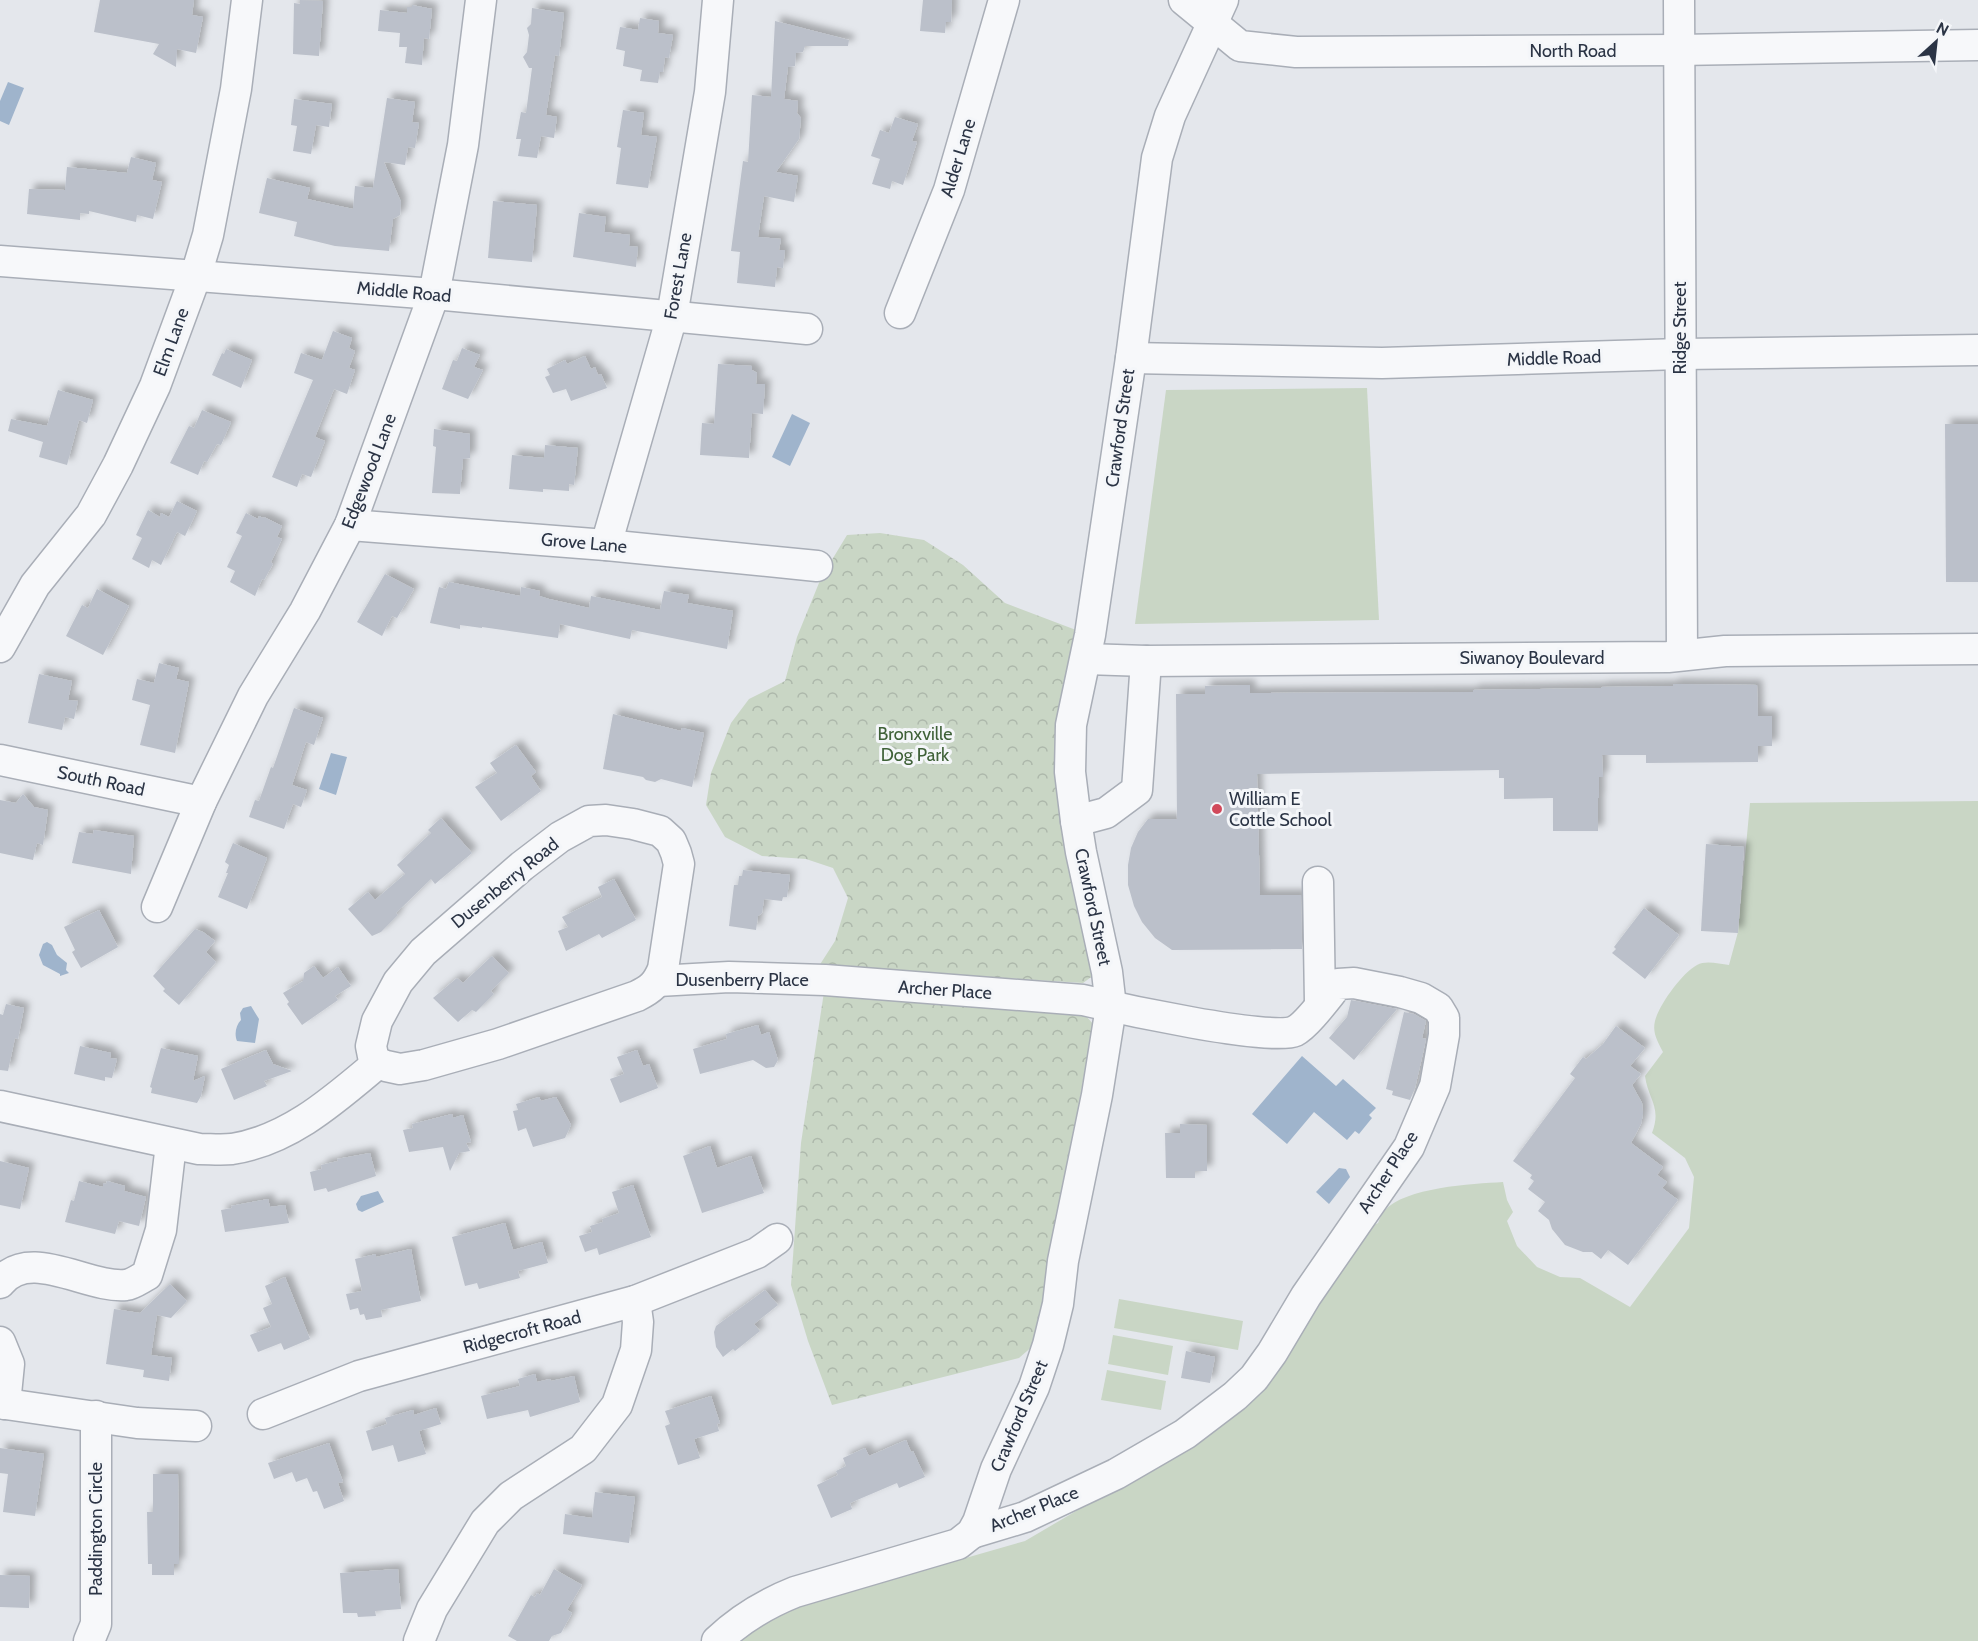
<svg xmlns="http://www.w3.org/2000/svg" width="1978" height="1641" font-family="Cabin,sans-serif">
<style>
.grass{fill:#c9d6c5}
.park{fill:url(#park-crowns)}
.water{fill:#9fb4cc}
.building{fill:#bbc0ca;filter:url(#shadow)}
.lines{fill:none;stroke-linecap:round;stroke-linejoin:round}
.minor-casing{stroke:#a9aeb7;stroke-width:33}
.minor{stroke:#f7f8fa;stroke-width:30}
.poi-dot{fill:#d1495b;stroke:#f4f6f9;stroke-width:2}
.labels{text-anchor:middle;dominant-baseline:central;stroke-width:6;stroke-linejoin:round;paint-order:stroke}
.street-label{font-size:18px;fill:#2b3445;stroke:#f4f6f9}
.park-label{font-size:18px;fill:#3f6138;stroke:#f4f6f9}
.poi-label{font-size:18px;fill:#2b3445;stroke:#f4f6f9;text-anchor:start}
</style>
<defs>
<pattern id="park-crowns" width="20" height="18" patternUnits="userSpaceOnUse" patternTransform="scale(1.5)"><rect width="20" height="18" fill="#c9d6c5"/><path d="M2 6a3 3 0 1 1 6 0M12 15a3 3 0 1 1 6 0" fill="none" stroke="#adb8ab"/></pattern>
<filter id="shadow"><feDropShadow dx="5.5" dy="-5.5" stdDeviation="3" flood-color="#0004"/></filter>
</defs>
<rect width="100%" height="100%" fill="#e4e7ec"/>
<g class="grass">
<path d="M1367,388L1379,620L1135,624L1166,390Z"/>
<path d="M1978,801V1641H739L762,1621L795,1607L1025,1541L1204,1436L1261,1394L1356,1240L1367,1228L1378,1223C1380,1219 1381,1214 1384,1211C1405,1187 1472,1184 1503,1182L1507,1200L1513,1212L1507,1221L1517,1246L1537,1267L1560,1277L1580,1278L1630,1307L1689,1228L1694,1177L1685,1158L1652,1133C1662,1107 1648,1099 1645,1076L1663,1052C1658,1042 1652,1033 1655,1021C1659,1005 1682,973 1697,965C1706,960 1719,964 1729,965L1738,932L1750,803Z"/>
<path d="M1119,1299L1243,1321L1238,1350L1114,1328Z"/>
<path d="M1113,1335L1173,1346L1168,1375L1108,1364Z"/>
<path d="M1107,1370L1166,1381L1161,1410L1101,1400Z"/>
</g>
<g class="park">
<path d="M880,533L924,540L963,565L1005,603L1076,630L1094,975L1083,983L819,966L835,941L848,898L833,868L806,859L762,856L725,837L706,805L711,773L731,723L749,699L785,681L797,637L821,578L847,535Z"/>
<path d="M824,992L1076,1012L1087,1017L1093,1024L1058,1223L1034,1345L1019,1358L832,1405L808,1341L791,1285L801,1143Z"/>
</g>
<g class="water">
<path d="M8,82L24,88L9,125L0,121V101Z"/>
<path d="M792,414L810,423L790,466L772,457Z"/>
<path d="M331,753L347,757L336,795L319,789Z"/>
<path d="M47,942L52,945L57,955L67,963L66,970L69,973L60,976V974L43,965L39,955L43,944Z"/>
<path d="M251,1006L259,1019L255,1043L237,1041C234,1034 236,1025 241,1020L240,1013L243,1008Z"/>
<path d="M1302,1056L1336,1086L1343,1079L1376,1108L1369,1115L1372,1118L1359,1134L1355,1131L1347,1140L1314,1112L1287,1144L1252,1114Z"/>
<path d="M1339,1168L1346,1169L1350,1177L1329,1204L1316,1192Z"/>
<path d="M378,1191L384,1202L362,1212L358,1210L356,1204L361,1196Z"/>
</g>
<g class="building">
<path d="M100,0H194L192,15L203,17L196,53L177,49L176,67L153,54L159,44L94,32Z"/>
<path d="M300,0L323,1L319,56L293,54L294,3L300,4Z"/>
<path d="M923,0H952L951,22H946L945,33L920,31Z"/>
<path d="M412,5L432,9L429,39L424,38L422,65L405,63L407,47H399L400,33L378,31L380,10L407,13V7H412Z"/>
<path d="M532,8L564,13L559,56L555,55L546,115L557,117L554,138L541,136L537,158L518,156L521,139H516L521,112L526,113L532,68H529L523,57L527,52L529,35L527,28L531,24Z"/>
<path d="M640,18L659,21L658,33L673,35L669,58L665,57L663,72H660L658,83L640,81L642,70L623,66L625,51L616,49L620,27L638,30Z"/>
<path d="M775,21L849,40L848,46H805L803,52L796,53L795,66L788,67L784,99L798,101L797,113L801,118L799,139L776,172L798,176L794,202L764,196L758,237L781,239L779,250H785L783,268L777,267L775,287L737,283L740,252L731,251L743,161L748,162L752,95L771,97Z"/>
<path d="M387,98L415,102L412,122L419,123L415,148L408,147L405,165L384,162L401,202L400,215L393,219L389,251L335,246L294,236L297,222L259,213L267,178L310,188L307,199L353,209L355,186L373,188Z"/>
<path d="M294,99L332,104L329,127L316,125L311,154L293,151L297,126L291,125Z"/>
<path d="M623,110L644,113L641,135L657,137L648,188L616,184L621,148L617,147Z"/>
<path d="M895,117L918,124L912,141L917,142L903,185L892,181L890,189L872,184L880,159L871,156L880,130L889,133Z"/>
<path d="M131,157L156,163L152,180L162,182L153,219L137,215L136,222L89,211V214L80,213V220L27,214L29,189L65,190L67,167L127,173Z"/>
<path d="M493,201L537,205L532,262L488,258Z"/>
<path d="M579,213L606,217L604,232L630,235L629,246L638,247L636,267L573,257Z"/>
<path d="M333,331L352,338L349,348L355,351L349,368L355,370L347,394L334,389L315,437L325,441L311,477L302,474L297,487L272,477L313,380L294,373L301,353L322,360Z"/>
<path d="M462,348L480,355L474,367L483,370L468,399L442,389L453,360L457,361Z"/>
<path d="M226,349L252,360L241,388L212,375L222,353L224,354Z"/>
<path d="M585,356L591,369L595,367L598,375L601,374L607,388L571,401L566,389L553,393L545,377L550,375L547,369L565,360L567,364Z"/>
<path d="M718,364L752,366V370L757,373L756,384H765L763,414L752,413L749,458L700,455L702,423L714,424Z"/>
<path d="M58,390L93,400L87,423L79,420L67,465L39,457L43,442L8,431L11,419L47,426Z"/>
<path d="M202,410L231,422L221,445L217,444L207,462L204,461L198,475L170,463L189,426L194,428Z"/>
<path d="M1945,424H1978V582H1946Z"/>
<path d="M434,429L470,434V458L463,459L460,494L432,493L436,447L433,446Z"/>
<path d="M545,445L578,448L574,485L569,484V491L543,489V492L509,489L512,455L544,458Z"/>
<path d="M177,501L197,511L185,536L177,532L161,565L152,560L149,568L132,559L142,538L136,535L148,510L160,517L161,513L169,517Z"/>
<path d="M246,513L258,519L259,516L263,518L264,517L282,526L277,537L282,539L271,562L273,564L264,580L262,579L255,596L230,582L235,571L227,567L242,536L236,533Z"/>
<path d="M385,574L414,589L397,618L392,616L382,636L357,622Z"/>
<path d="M449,582L520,596L521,587L540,591L539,596L549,599L589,608L591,596L660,610L664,591L689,595L687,603L733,611L727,649L632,630L630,639L560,624L558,638L482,627V628L460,625V629L430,623L439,587L446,589Z"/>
<path d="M97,589L129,606L103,655L66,636L82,605L88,608Z"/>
<path d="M159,663L179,668L176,679L189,682L175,753L140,745L150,705L132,700L137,679L154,683Z"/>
<path d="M39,674L72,681L68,700L78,701L74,719L65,717L62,730L28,723Z"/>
<path d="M1673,684L1757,685L1758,716H1772V746H1758V762L1646,763V755H1602L1603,777H1599V798H1598V831H1553V798L1504,799V778H1499V770L1257,774L1260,895H1301L1302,949L1172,950L1155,938L1142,922L1134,906L1128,885V865L1131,848L1138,832L1148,819H1177L1176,694H1205V686L1250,685V693L1473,692V690L1602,688L1601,687L1673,686Z"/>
<path d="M294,708L323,718L314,745L306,742L292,785L307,790L301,807L293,804L284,829L249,817L255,800L259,801L271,767L273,768Z"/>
<path d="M613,714L681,731L682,728L704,733L692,787L661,779L655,782L646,780L643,777L603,769Z"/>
<path d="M516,745L536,772L531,776L541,791L501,821L475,787L497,773L490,763Z"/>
<path d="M23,794L34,807L48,810L43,845L37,843L33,860L0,853V800L16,803Z"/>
<path d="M441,818L472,853L435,884L431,879L396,913L398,915L381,932L372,936L348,909L368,892L375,900L405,874L397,865L431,833L428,830Z"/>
<path d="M94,830L134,836L131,874L72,863L79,832L93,834Z"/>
<path d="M233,843L267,858L247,909L218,897L228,873H226L229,865L225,862Z"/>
<path d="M1706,844L1744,847L1738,933L1701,931Z"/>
<path d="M743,870L790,875L787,897H783L782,901L764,899L762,913L758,916L756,930L729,926L734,885H738L739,876H742Z"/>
<path d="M614,879L636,920L602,938L599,934L566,951L558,931L568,927L562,917L602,897L598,887Z"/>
<path d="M1644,908L1679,935L1645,979L1612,953L1616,949L1614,947Z"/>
<path d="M99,910L118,947L81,968L72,952L75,950L64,927Z"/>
<path d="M195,929L203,932L215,941L206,952L216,962L179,1005L163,991L165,989L153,976Z"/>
<path d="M492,956L509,973L491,991L494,994L476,1012L472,1010L458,1022L433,998L457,978L463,983Z"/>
<path d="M314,966L323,978L338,967L351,986L335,996L338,1000L302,1025L287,1004L289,1002L283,993L303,981L304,973Z"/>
<path d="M1351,1000L1397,1009L1354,1060L1329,1038L1347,1017Z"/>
<path d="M6,1004L24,1008L18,1039L15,1038L8,1071L0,1070V1014L3,1015Z"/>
<path d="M1404,1012L1414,1014L1426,1021L1422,1038L1426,1039L1423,1053L1415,1088L1410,1100L1392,1095L1393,1091L1386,1089Z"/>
<path d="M758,1025L761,1035L769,1032L778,1060L774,1067L766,1068L753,1060L700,1074L693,1049L727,1039L726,1034Z"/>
<path d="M1616,1026L1645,1048L1630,1066L1641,1074L1632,1085L1642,1103L1643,1114L1641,1124L1631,1143L1663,1167L1657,1175L1667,1182L1662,1188L1678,1200L1628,1265L1608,1250L1601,1259L1592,1252H1583L1565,1245L1552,1229L1549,1220L1538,1211L1545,1202L1528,1189L1534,1181L1530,1178L1532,1175L1513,1161L1575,1078L1570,1074L1583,1057L1586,1059L1603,1044Z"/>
<path d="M80,1046L111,1053L110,1058L117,1059L112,1078L105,1077V1081L74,1074Z"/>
<path d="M161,1048L198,1056L193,1081L205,1076L201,1096L197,1103L151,1093L152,1088L150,1087Z"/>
<path d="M266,1050L273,1064L292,1071L264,1081L267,1086L234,1100L221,1069Z"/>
<path d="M637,1050L643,1066L649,1064L658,1088L620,1103L610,1079L624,1074L617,1057Z"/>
<path d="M539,1097L541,1101L556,1097L571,1125L565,1138L533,1147L526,1128L518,1131L513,1111L518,1110L516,1104Z"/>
<path d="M452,1114L453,1118L463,1115L471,1142L466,1143L470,1151L459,1153L450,1171L443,1147L409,1152L403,1130L413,1128L412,1124Z"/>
<path d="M1180,1124L1207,1125V1171H1195V1178H1166L1165,1133H1180Z"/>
<path d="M710,1146L717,1168L751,1156L764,1193L702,1213L683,1156Z"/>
<path d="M370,1153L376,1176L328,1192L326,1188L314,1191L310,1172L322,1169L321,1165L338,1161L337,1159Z"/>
<path d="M0,1161L29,1168L20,1209L0,1205Z"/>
<path d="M79,1181L103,1187V1183L106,1184L107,1181L125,1186L124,1191L146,1197L139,1226L119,1221L115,1234L65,1222L71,1200L74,1201Z"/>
<path d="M633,1185L651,1237L599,1255L597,1248L585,1252L579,1236L592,1232L590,1226L603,1222L602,1219L619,1213L612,1192Z"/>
<path d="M268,1199L270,1207L285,1205L289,1223L225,1232L221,1210L232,1208L231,1206Z"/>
<path d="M505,1223L513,1250L542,1242L548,1263L518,1271L520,1278L479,1289L477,1283L465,1286L452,1237Z"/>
<path d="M411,1249L421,1301L381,1310L382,1317L366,1320L364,1314L360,1315L358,1308L350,1310L346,1294L362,1291L355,1259L376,1254V1257Z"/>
<path d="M285,1277L310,1339L284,1350L281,1343L258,1352L250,1335L271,1327L263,1308L272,1304L265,1286Z"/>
<path d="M170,1284L187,1301L171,1318L157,1315L151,1355L172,1358L169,1381L143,1377L144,1370L106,1364L114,1309L140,1313Z"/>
<path d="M765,1290L778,1305L754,1324L760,1331L735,1351L733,1349L723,1357L716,1347L714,1332L716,1326Z"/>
<path d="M1186,1351L1215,1357L1210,1383L1181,1378Z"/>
<path d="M535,1374L537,1382L550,1379L551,1381L574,1376L580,1402L530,1417L528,1410L487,1419L481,1396L520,1386L518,1379Z"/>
<path d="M711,1396L720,1423L717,1424L719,1431L694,1439L700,1458L678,1465L665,1426L670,1424L665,1411Z"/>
<path d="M436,1408L441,1424L419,1431L426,1454L398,1462L393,1445L372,1451L366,1431L387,1424L385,1418L413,1410L414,1415Z"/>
<path d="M906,1440L911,1452L913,1451L925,1477L899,1488L897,1483L850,1503L852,1509L831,1518L817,1485L838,1475L836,1471L846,1466L843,1458L865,1448L869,1456Z"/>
<path d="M329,1443L343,1482L338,1483L344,1501L324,1509L317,1491L313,1492L307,1478L296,1482L292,1472L274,1479L268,1463Z"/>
<path d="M0,1448L44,1454L35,1516L3,1512L8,1474L0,1473Z"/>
<path d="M153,1474H178L179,1564H174V1575H152V1564H148L147,1512H153Z"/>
<path d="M595,1492L635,1497L629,1543L563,1534L565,1514L592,1518Z"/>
<path d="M398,1569L401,1609L375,1611L376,1616L358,1617L357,1613H343L340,1573Z"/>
<path d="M554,1569L582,1585L567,1610L572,1613L561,1633L552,1636L549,1641H517L508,1636L531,1595L535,1597L537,1593L540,1595Z"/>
<path d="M0,1575L30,1576L29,1608L0,1607Z"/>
</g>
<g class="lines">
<defs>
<g id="minor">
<path d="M1184,0L1240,46L1296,52L1678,50L1978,45"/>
<path d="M1679,0L1682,655"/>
<path d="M0,261L434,294L807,329"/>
<path d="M900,313L949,190L1004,0"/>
<path d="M1131,358L1382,363L1681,354L1978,350"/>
<path d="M350,525L606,545L817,566"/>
<path d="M606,545L672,316L710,92L718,0"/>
<path d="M0,647L35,585L91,515L118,465L155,386L196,275L208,235L236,89L247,0"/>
<path d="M1086,659L1146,661L1668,657L1725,651L1978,649"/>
<path d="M0,760L201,802"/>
<path d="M606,820L633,824L660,831L671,841L676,853L679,864L663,969C657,984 651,989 637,996L498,1044L424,1065L400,1069L386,1066L378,1063L373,1056L371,1046L377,1021L398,982L423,952L522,866L560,837L589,821Z"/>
<path d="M1076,821L1106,813L1137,790L1146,661"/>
<path d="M1318,882L1320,1003"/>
<path d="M157,907L201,802L253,696L305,611L350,525L434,294L463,145L481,0"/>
<path d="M658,981L729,977L825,980L1083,1000C1117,1008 1271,1042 1295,1031C1307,1025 1328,996 1338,984L1354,983L1400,992L1421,998L1438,1008L1444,1018V1035L1435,1086L1409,1147L1306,1296L1272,1353L1254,1378L1235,1396L1185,1434L1116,1474L1025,1517L972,1533"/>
<path d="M0,1106L199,1149C210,1149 221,1150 232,1149C290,1140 335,1099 378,1063"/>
<path d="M0,1283C29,1245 88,1289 126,1285C133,1284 141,1278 147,1275L161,1230L171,1144"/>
<path d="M0,1342L9,1364L5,1404"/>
<path d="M0,1403L137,1423L196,1426"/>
<path d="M263,1414L359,1376L635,1301L757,1253L777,1239"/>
<path d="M89,1641L96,1624V1416"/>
<path d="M419,1641L432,1609L485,1522L511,1496L583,1449L617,1405L636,1350L638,1322L635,1301"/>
<path d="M717,1641C740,1619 765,1604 795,1592L958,1544L972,1533L978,1522L996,1469L1034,1387L1048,1345L1058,1304L1063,1261L1097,1095L1111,1007L1107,972L1081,852L1076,821L1070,772L1071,725L1090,635L1131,358L1157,158L1170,116L1223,0"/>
</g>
</defs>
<use href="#minor" class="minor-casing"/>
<use href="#minor" class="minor"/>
</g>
<circle class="poi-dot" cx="1217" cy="809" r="6"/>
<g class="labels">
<g class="street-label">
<text x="1573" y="51">North Road</text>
<text transform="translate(958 158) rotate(-73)">Alder Lane</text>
<text transform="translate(678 276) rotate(-80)">Forest Lane</text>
<text transform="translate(404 292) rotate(5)">Middle Road</text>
<text transform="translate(1680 328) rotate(-90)">Ridge Street</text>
<text transform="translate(171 342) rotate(-70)">Elm Lane</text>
<text transform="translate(1554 358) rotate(-2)">Middle Road</text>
<text transform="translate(1120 428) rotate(-82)">Crawford Street</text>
<text transform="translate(369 471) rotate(-69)">Edgewood Lane</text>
<text transform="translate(584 543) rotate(5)">Grove Lane</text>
<text x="1532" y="658">Siwanoy Boulevard</text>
<text transform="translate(101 781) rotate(12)">South Road</text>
<text transform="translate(505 883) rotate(-39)">Dusenberry Road</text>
<text transform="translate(1093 907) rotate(78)">Crawford Street</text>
<text x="742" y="980">Dusenberry Place</text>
<text transform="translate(945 990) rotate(4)">Archer Place</text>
<text transform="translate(1388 1172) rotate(-57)">Archer Place</text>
<text transform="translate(522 1332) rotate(-15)">Ridgecroft Road</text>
<text transform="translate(1019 1416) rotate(-67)">Crawford Street</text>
<text transform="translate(1034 1509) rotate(-22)">Archer Place</text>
<text transform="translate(96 1529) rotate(-90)">Paddington Circle</text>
</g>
<g class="park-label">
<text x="915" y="734">Bronxville<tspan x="915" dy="21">Dog Park</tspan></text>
</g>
<g class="poi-label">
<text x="1229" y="799">William E<tspan x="1229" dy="21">Cottle School</tspan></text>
</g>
</g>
<g transform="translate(1936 42) rotate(27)" stroke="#f4f6f9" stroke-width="4.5" paint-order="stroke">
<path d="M0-4.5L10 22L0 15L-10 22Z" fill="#2b3445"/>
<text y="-9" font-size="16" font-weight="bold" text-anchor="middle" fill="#2b3445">N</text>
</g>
</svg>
